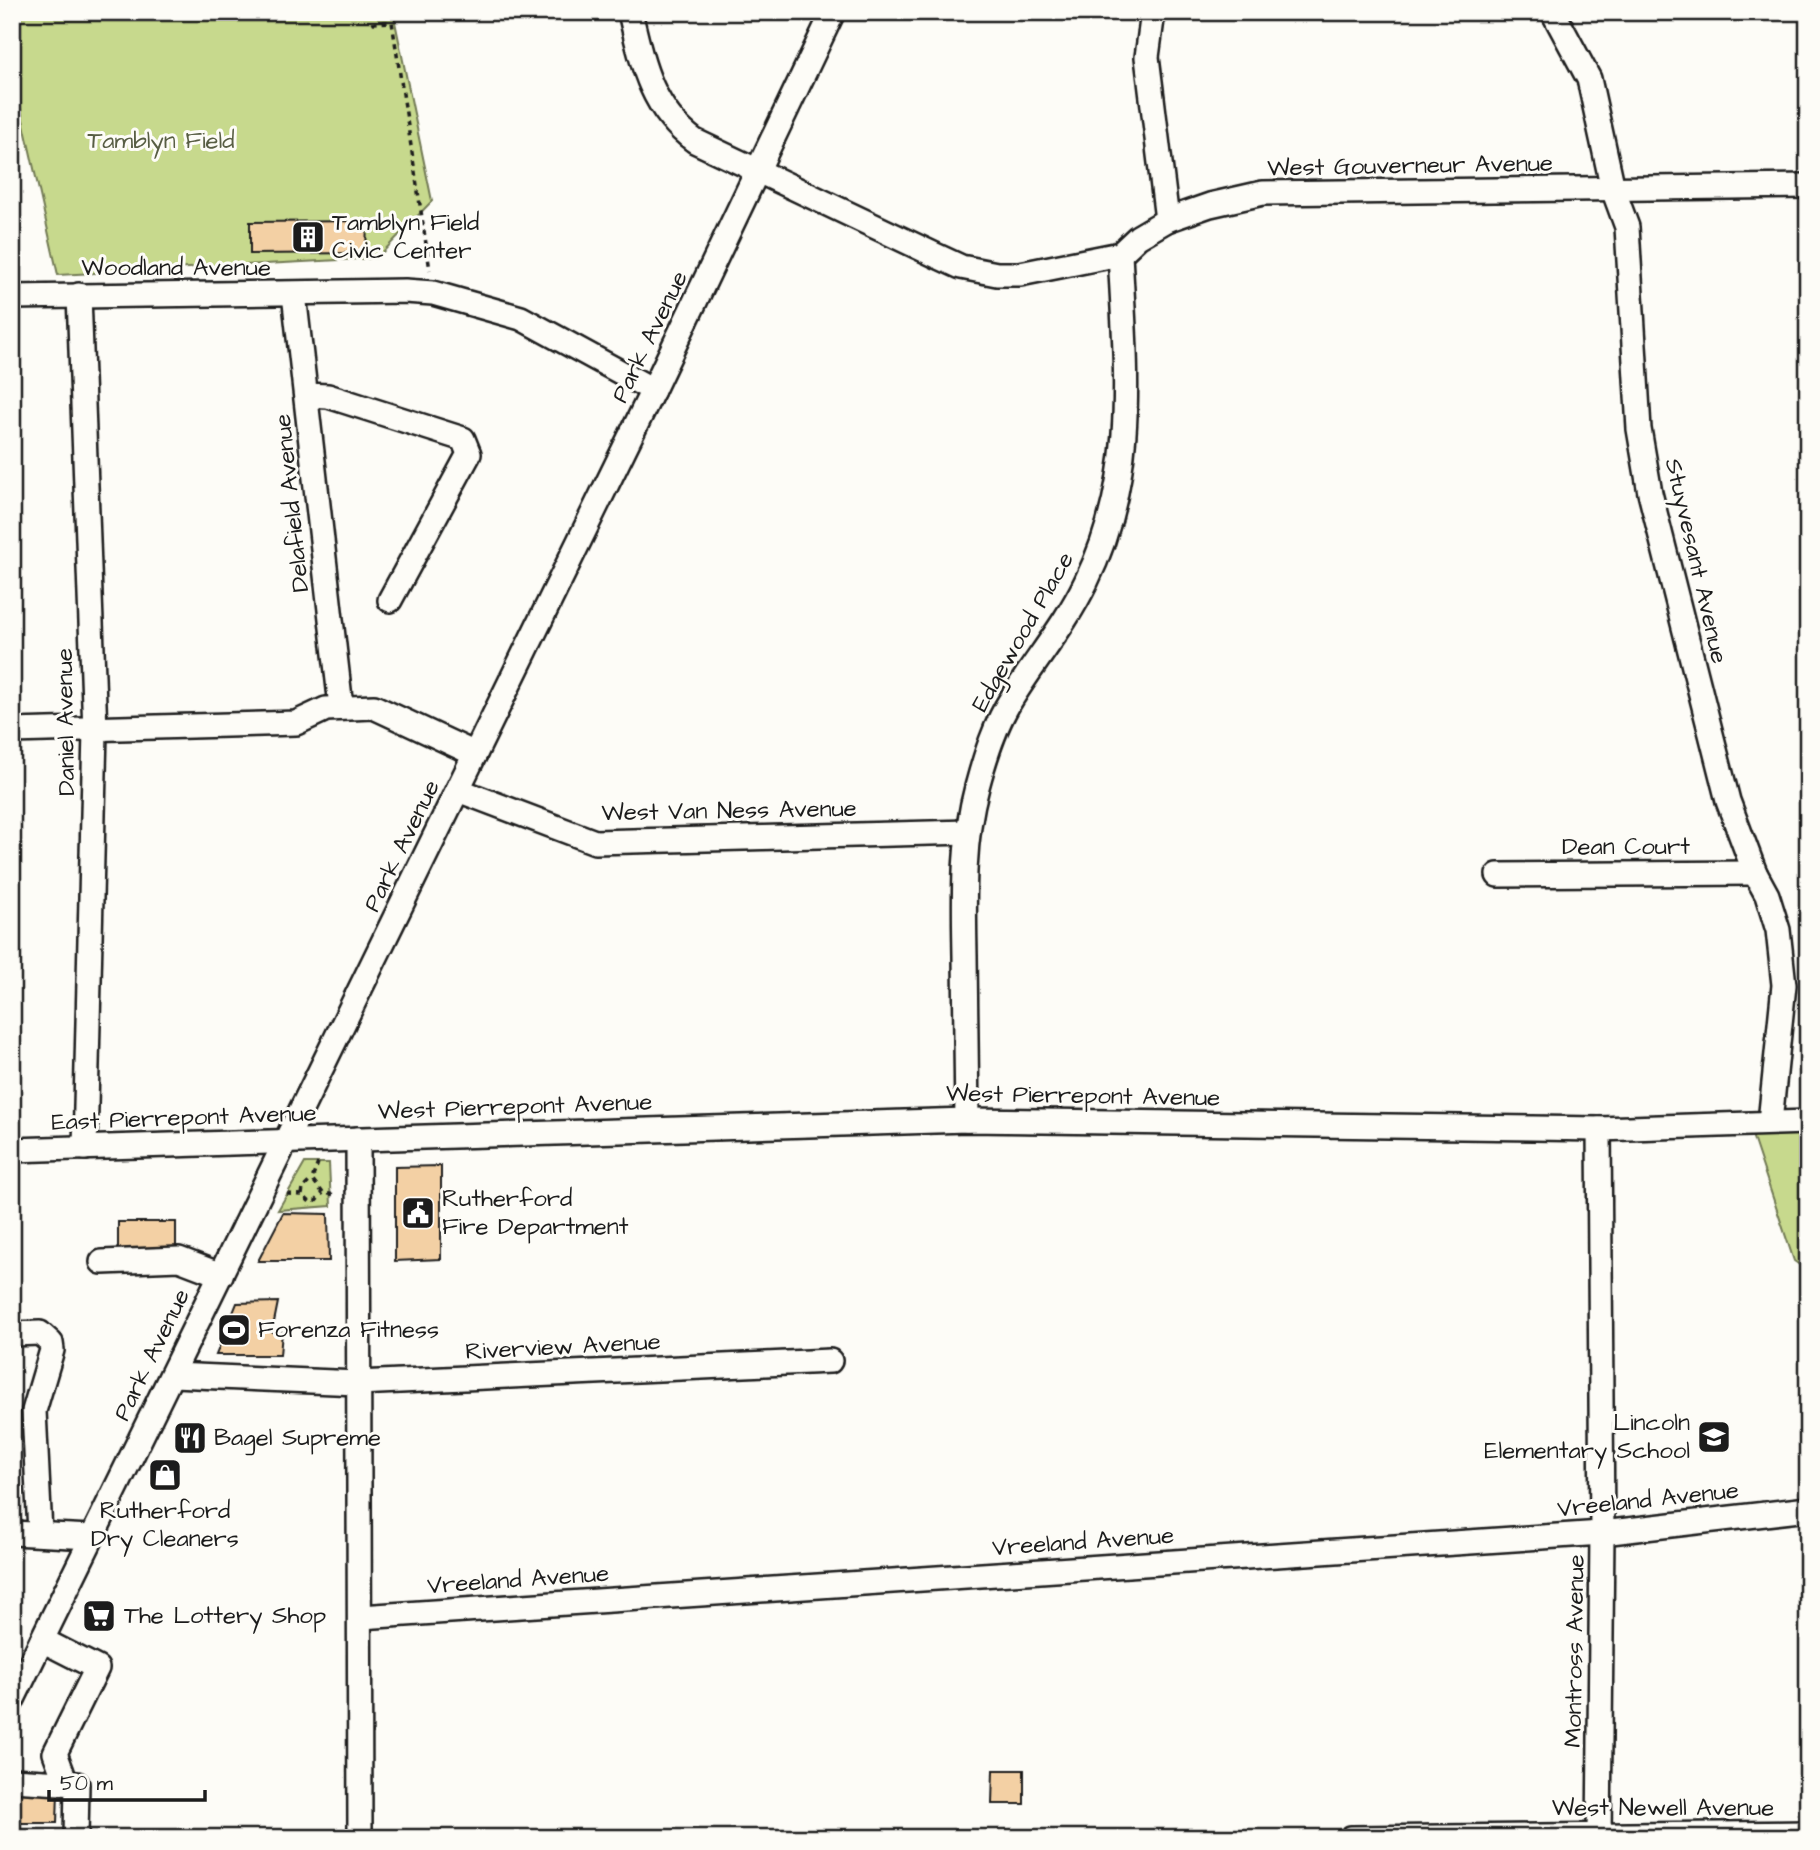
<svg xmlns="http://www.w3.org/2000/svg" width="1820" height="1850" font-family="'Architects Daughter',sans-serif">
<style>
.green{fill:#c7d98d;stroke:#727a54;stroke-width:2}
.building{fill:#f3d0a4;stroke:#1c1c1c;stroke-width:2}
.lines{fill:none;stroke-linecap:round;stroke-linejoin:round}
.minor-casing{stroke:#1c1c1c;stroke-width:28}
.path{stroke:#1c1c1c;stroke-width:3.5;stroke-dasharray:5 5;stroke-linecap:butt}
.minor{stroke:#fdfcf7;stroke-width:23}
.labels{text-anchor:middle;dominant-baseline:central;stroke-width:6;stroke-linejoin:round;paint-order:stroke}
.park-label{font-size:24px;fill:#585e44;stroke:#fdfcf7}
.street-label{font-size:24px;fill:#1c1c1c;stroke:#fdfcf7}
.poi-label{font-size:24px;fill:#1c1c1c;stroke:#fdfcf7;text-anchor:start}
</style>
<rect width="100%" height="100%" fill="#fdfcf7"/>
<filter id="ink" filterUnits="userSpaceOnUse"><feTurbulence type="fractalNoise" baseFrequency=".0143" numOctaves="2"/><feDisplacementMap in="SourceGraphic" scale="14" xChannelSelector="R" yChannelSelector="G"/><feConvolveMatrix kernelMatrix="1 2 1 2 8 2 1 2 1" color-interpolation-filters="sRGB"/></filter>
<g filter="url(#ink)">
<g class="green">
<path d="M12,12H393L432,201L377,258L58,275L12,71Z"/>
<path d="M1808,1124V1271L1794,1261L1750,1129Z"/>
<path d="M305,1163H329L331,1206L278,1210Z"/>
</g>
<g class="building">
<path d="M367,221L366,253L250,254V222Z"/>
<path d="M441,1166V1259L395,1261V1167Z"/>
<path d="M283,1213L328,1214L329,1261H258Z"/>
<rect x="118" y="1222" width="58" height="27"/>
<path d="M278,1302L272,1332H282L280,1355H216L237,1303Z"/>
<path d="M993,1770H1024V1804H992Z"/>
<path d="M12,1789L58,1791L57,1823H12Z"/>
</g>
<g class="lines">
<defs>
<g id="minor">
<path d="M630,12C642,63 651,109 695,141L935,255L961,267L997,274H1020L1120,254L1138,237L1167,220L1210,205L1263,193L1808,186"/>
<path d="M1153,12L1147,57L1167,220"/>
<path d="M1553,12L1589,79L1613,189L1627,227L1639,429L1650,493L1728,801L1755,873L1767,895L1778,930L1784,985L1770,1122"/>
<path d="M294,294L341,707"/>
<path d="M79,295L95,731L85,1148"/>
<path d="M12,297L405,291L433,293L521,318L653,390"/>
<path d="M307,395L328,396L463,439L469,454L390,600"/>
<path d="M12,731L296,723L326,709L374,707L475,754"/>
<path d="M458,790L595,842L968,832"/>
<path d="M1498,875L1755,873"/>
<path d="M967,1120C966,1065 966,1010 965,956C964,899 962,842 977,787C985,757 995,724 1012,698C1036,659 1066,624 1086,582C1138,476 1126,369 1120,254"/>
<path d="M358,1139L360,1838"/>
<path d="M12,1150L967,1120L1599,1129L1808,1122"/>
<path d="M102,1262L179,1259L221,1275"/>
<path d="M12,1334L40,1333L51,1343L52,1350L34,1411L40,1533"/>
<path d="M173,1375L358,1383L830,1361"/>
<path d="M12,1533L91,1537"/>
<path d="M361,1617L1602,1533L1808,1509"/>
<path d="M42,1640L97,1668L55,1753L66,1783"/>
<path d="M12,1701L653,390L833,12"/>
<path d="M12,1780L77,1784L76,1838"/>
<path d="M1351,1838L1808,1833"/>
<path d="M1599,1838L1602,1533L1599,1129"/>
</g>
</defs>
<use href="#minor" class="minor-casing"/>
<g class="path">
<path d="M371,12L374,23L392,22L430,270"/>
<path d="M318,1163L312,1179L323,1193L337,1195"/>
<path d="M287,1194L302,1195L310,1202L316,1201L323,1193"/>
<path d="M302,1195L303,1188L312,1179"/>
</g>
<use href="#minor" class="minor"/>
</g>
</g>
<defs>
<symbol id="building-square" viewBox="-11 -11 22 22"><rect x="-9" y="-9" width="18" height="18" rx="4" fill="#1c1c1c" stroke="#fdfcf7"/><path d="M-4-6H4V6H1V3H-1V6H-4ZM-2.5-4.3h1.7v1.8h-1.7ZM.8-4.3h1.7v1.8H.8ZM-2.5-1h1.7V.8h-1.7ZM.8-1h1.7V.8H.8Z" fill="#fff"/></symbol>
<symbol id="civic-square" viewBox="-11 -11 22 22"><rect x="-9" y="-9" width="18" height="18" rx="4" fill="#1c1c1c" stroke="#fdfcf7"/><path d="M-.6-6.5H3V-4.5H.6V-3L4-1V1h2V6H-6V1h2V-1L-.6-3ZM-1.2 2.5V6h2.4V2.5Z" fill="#fff"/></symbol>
<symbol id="stadium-square" viewBox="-11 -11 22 22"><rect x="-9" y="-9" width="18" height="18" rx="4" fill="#1c1c1c" stroke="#fdfcf7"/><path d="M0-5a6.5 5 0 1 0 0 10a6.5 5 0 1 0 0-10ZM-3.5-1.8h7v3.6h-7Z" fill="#fff"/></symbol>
<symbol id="school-square" viewBox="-11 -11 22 22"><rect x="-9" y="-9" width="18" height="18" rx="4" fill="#1c1c1c" stroke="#fdfcf7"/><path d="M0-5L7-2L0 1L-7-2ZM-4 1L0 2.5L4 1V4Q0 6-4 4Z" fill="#fff"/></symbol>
<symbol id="restaurant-square" viewBox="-11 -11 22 22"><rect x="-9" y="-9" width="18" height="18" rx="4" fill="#1c1c1c" stroke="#fdfcf7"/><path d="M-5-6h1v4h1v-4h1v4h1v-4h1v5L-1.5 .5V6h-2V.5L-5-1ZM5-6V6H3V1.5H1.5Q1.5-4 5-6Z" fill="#fff"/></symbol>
<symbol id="shop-square" viewBox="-11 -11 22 22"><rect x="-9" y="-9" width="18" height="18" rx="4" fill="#1c1c1c" stroke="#fdfcf7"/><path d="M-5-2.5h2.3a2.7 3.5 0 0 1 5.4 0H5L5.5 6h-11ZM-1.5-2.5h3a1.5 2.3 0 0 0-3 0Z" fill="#fff"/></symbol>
<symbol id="supermarket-square" viewBox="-11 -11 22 22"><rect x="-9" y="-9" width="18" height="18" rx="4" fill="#1c1c1c" stroke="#fdfcf7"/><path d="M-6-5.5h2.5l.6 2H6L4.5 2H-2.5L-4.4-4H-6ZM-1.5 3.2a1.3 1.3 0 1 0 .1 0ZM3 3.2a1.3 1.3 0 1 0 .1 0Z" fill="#fff"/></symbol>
</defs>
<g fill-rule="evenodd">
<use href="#building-square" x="289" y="218" width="38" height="38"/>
<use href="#civic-square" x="399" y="1194" width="38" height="38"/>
<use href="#stadium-square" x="215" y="1311" width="38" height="38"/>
<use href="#school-square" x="1695" y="1418" width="38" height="38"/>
<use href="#restaurant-square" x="171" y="1419" width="38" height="38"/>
<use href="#shop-square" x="146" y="1456" width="38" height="38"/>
<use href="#supermarket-square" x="80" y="1597" width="38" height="38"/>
</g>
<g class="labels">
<g class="park-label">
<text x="161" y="141">Tamblyn Field</text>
</g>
<g class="street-label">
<text transform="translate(1410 166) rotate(-1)">West Gouverneur Avenue</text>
<text x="176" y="268">Woodland Avenue</text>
<text transform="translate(650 337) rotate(-64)">Park Avenue</text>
<text transform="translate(292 503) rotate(-96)">Delafield Avenue</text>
<text transform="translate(1696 561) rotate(77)">Stuyvesant Avenue</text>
<text transform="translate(1023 632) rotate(-60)">Edgewood Place</text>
<text transform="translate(66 722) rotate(-91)">Daniel Avenue</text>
<text transform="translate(729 811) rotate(-1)">West Van Ness Avenue</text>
<text transform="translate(402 846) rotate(-64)">Park Avenue</text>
<text x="1626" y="847">Dean Court</text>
<text transform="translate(1083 1096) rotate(1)">West Pierrepont Avenue</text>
<text transform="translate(515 1107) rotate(-2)">West Pierrepont Avenue</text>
<text transform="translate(184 1118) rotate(-2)">East Pierrepont Avenue</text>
<text transform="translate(563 1347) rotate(-3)">Riverview Avenue</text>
<text transform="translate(152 1355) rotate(-64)">Park Avenue</text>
<text transform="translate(1648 1500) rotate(-6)">Vreeland Avenue</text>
<text transform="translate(1083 1542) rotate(-4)">Vreeland Avenue</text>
<text transform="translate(518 1580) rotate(-4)">Vreeland Avenue</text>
<text transform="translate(1575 1651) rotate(-89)">Montross Avenue</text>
<text x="1663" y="1808">West Newell Avenue</text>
</g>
<g class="poi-label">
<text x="332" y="223">Tamblyn Field<tspan x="332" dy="28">Civic Center</tspan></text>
<text x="442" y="1199">Rutherford<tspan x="442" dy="28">Fire Department</tspan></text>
<text x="258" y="1330">Forenza Fitness</text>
<text x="1690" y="1423" text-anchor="end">Lincoln<tspan x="1690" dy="28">Elementary School</tspan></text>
<text x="214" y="1438">Bagel Supreme</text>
<text x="165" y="1511" text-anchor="middle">Rutherford<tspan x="165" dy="28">Dry Cleaners</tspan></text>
<text x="124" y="1616">The Lottery Shop</text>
</g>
</g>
<rect width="1820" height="1850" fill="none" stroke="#fdfcf7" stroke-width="42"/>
<rect x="21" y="21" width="1778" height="1808" fill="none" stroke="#1c1c1c" stroke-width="2.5" filter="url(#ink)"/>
<path d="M49 1790v10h156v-10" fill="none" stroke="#1c1c1c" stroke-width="3.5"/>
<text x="60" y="1790" font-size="21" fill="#1c1c1c" stroke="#fdfcf7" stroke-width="5" paint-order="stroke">50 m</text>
</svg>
